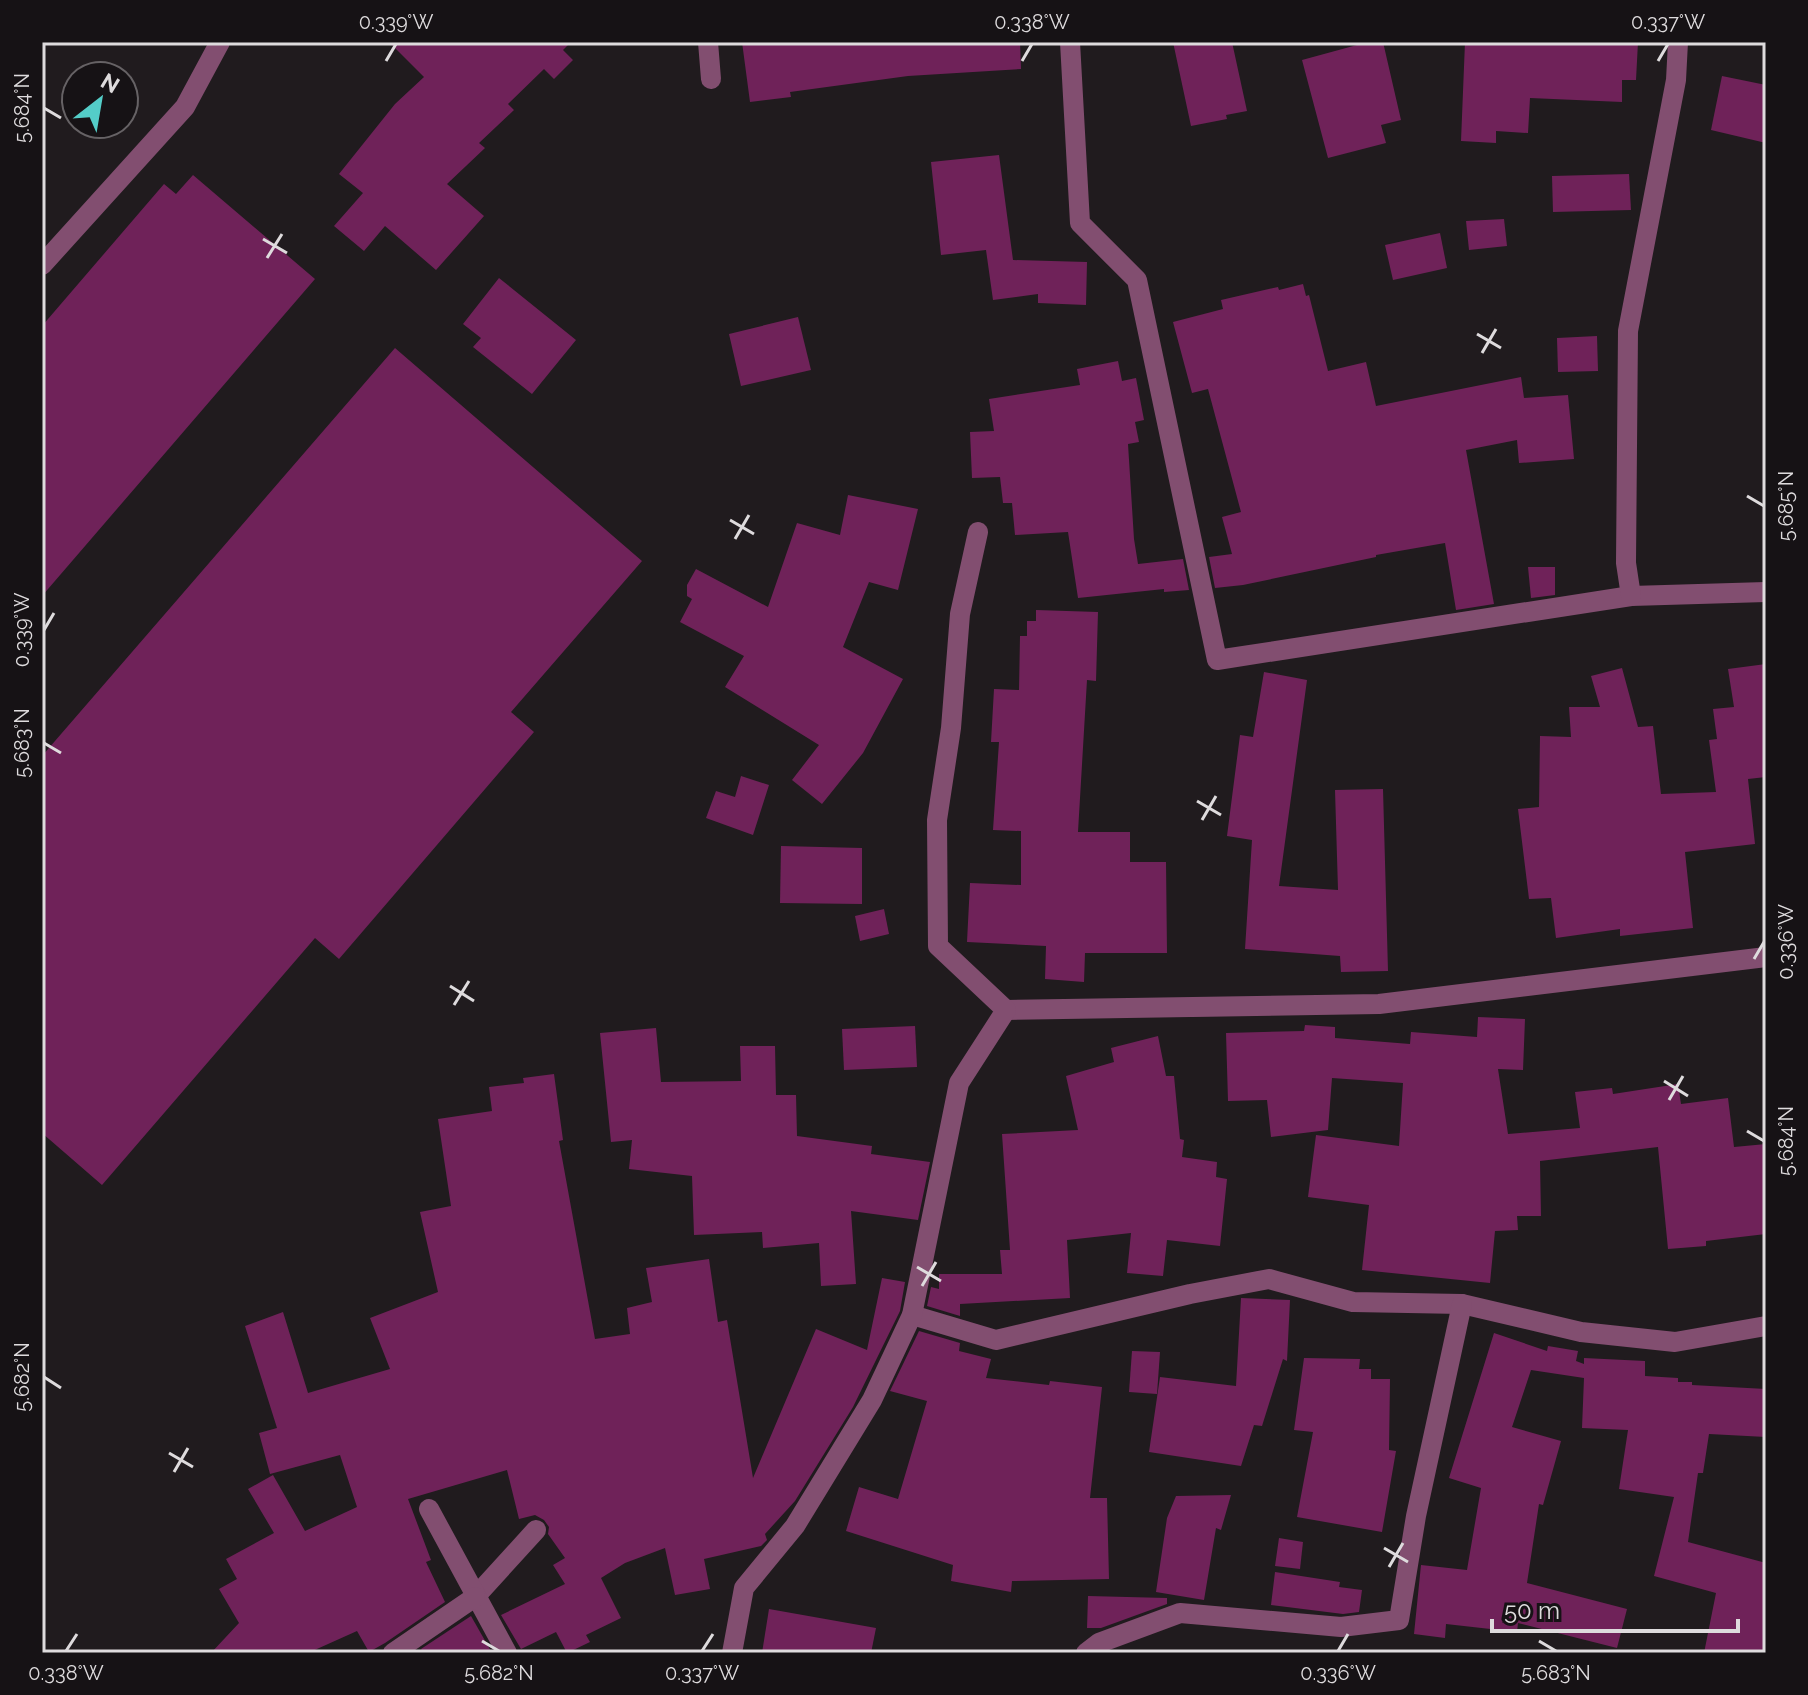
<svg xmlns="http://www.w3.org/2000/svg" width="1808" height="1695" font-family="Raleway,sans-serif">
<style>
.building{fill:#6f2259}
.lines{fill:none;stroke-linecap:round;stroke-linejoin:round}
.lane{stroke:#824e70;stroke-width:20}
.street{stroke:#824e70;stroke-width:20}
.ticks{fill:none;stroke:#dedbdd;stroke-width:3}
.neatline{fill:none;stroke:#dedbdd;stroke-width:3}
.ticks-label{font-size:20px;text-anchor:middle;fill:#dedbdd}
</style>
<rect width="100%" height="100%" fill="#201b1e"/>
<g class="building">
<path d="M389,42H571L563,50L573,60L554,79L544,69L508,104L514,110L479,143L485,148L447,184L484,216L436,270L385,226L364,251L334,226L363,193L339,174L395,104L424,77Z"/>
<path d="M742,42H1020L1021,69L908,76L790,92L791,97L750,102Z"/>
<path d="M1173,42H1232L1247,111L1226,115L1227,119L1191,126Z"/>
<path d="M1368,42H1383L1401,120L1381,125L1386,143L1328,158L1302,60Z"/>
<path d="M1465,42H1638L1636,80H1622V102L1530,98L1528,133L1496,131V143L1461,141Z"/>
<path d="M1722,76L1766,85V143L1711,130Z"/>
<path d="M999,155L1013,260L1087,262L1086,305L1038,303V294L993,300L986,250L941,255L931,162Z"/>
<path d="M1629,174L1631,210L1553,212L1552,176Z"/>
<path d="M193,175L315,279L42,596V326L164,184L176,194Z"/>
<path d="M1504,219L1507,246L1469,250L1466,221Z"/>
<path d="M1440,233L1447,268L1393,280L1385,245Z"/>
<path d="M499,278L576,340L532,394L473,347L481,338L463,324Z"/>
<path d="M1303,284L1306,296L1309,295L1328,371L1366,362L1376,406L1521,377L1524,398L1568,395L1574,459L1519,463L1517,440L1466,450L1494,604L1456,610L1445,543L1376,555V557L1243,585L1215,588L1209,557L1232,554L1222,517L1241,512L1208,389L1192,393L1173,322L1223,309L1221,300L1278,287L1279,290Z"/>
<path d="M798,317L811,370L741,386L729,334Z"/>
<path d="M1597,336L1598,371L1558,372L1557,338Z"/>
<path d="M395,348L642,561L511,712L534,732L339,959L315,938L102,1185L42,1133V756Z"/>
<path d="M1118,361L1122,381L1136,378L1144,420L1135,422L1139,442L1128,444L1134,539L1138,564L1183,559L1189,590L1164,592V589L1078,598L1068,532L1015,535L1012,503H1003L1000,477L972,478L970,432L994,431L989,399L1080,385L1077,369Z"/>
<path d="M848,495L918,509L898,590L869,582L843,647L903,679L863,753L822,804L792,780L819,745L725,687L744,656L680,622L692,599L687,596V585L696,569L768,607L797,523L840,535Z"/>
<path d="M1528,567H1555V595L1531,598Z"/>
<path d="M1036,610L1098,612L1096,681L1087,680L1078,832H1130V862H1166L1167,953H1085L1084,982L1045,979L1046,946L967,942L970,883L1021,885V831L993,830L999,742H991L994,689L1019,690L1020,636H1027V621H1036Z"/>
<path d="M1766,664V777L1748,779L1755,844L1685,852L1693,928L1620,936V929L1556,938L1551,898L1529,899L1518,809L1539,807L1540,736L1571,737L1569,707H1600L1591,676L1622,668L1638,727L1653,726L1661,794L1716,792L1709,740L1717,739L1713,709L1734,707L1728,669Z"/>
<path d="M1264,672L1307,680L1279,886L1338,890L1335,790L1383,789L1388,971L1341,972L1340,956L1245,949L1252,840L1227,836L1240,735L1253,737Z"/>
<path d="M741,776L769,785L753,835L706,818L716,791L735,797Z"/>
<path d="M781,846L862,848V904L780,903Z"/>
<path d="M884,909L889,934L860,941L855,916Z"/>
<path d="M1478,1017L1525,1019L1523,1070L1498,1069L1508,1134L1580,1128L1575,1092L1612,1088L1613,1094L1678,1084L1681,1104L1728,1098L1734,1147L1766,1144V1234L1706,1241V1246L1668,1249L1658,1147L1540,1161L1541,1216H1517L1518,1230L1495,1231L1490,1283L1362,1270L1369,1205L1308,1197L1316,1135L1399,1146L1403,1083L1332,1078L1328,1130L1271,1137L1267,1100L1228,1101L1226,1033L1304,1031L1305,1025L1335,1027V1038L1410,1044L1411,1032L1477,1037Z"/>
<path d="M915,1026L917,1067L844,1070L842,1029Z"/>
<path d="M656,1028L661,1082L741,1081L740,1046H775L776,1095H796L797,1136L872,1146L871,1154L930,1162L918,1220L851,1211L856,1284L821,1286L819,1243L763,1248L762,1232L694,1235L692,1176L629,1169L632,1140L611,1142L600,1033Z"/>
<path d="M1158,1036L1166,1076H1174L1180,1139L1184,1140L1182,1157L1217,1162L1216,1177L1227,1179L1220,1246L1167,1240L1163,1276L1127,1273L1131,1233L1067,1240L1070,1298L960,1304V1316L927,1306L931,1287L939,1289V1274H1002L1000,1250H1010L1002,1134L1078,1130L1066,1076L1114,1062L1111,1048Z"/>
<path d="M554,1074L563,1140L559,1141L595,1339L630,1334L627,1308L652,1302L646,1268L709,1259L718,1322L727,1320L753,1478L816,1329L867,1350L882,1278L905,1282L900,1311L853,1407L795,1501L765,1534L767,1540L761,1546L704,1559L710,1589L675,1595L665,1548L625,1563L601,1578L621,1618L586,1635L590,1642L567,1653L556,1632L521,1649L501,1615L565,1584L553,1565L565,1558L548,1534L549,1527L544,1520L535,1515L519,1519L507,1470L408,1499L431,1560L426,1562L445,1602L385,1643L369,1652L357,1631L308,1653H211L239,1623L219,1589L237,1579L226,1559L274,1533L248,1489L273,1475L305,1531L357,1507L340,1455L270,1474L259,1433L277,1428L245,1326L283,1312L308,1393L390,1369L370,1318L438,1292L420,1212L451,1206L438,1119L492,1111L489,1087L524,1083L523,1078Z"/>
<path d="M1241,1298L1290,1300L1287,1361L1283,1359L1262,1426L1254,1425L1241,1466L1149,1452L1160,1377L1236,1386Z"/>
<path d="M919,1331L960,1343L959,1351L991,1359L986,1378L1049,1385L1050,1381L1102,1387L1090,1498H1107L1109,1579L1012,1581L1011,1592L951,1581L953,1565L846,1531L859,1487L898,1499L927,1401L890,1391Z"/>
<path d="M1494,1333L1547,1351L1548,1346L1578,1351L1576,1361L1584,1364V1358L1645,1361V1376L1678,1378V1382H1692V1385L1766,1389V1437L1709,1434L1703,1473H1698L1688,1542L1766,1563V1653H1704L1716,1593L1654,1576L1674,1497L1619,1489L1628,1430L1582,1428L1584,1378L1531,1370L1512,1427L1561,1441L1543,1505L1539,1504L1527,1583L1627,1609L1617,1648L1518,1623L1517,1632L1446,1624L1445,1638L1414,1634L1421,1565L1467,1570L1481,1488L1449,1478Z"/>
<path d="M1132,1351L1160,1352L1157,1394L1129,1392Z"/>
<path d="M1304,1358L1360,1359L1359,1369H1371V1379H1390L1389,1450L1396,1451L1382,1532L1297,1517L1313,1432L1294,1430Z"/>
<path d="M1231,1495L1221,1530L1216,1528L1204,1600L1156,1592L1167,1518L1176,1496Z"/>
<path d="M1279,1538L1303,1542L1300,1569L1275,1566Z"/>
<path d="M1275,1572L1340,1582L1339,1587L1362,1590L1359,1612L1343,1614L1271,1605Z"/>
<path d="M1088,1596L1167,1598V1604L1101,1628H1087Z"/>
<path d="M769,1609L876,1628L871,1653H762Z"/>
<path d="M471,1616L492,1653H424L421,1649Z"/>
</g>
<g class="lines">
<path class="lane" d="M475,1597L536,1530"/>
<g class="street">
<path d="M708,42L711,79"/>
<path d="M1070,42L1080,223L1137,280L1217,660L1631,596L1766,592"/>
<path d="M42,265L185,107L220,42"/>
<path d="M1631,596L1626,563L1628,331L1676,80L1678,42"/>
<path d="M1006,1010L1379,1004L1766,957"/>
<path d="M912,1315L996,1340L1190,1294L1269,1279L1353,1302L1462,1304L1581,1332L1675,1342L1766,1326"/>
<path d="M429,1509L507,1653"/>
<path d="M393,1653L475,1597"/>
<path d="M732,1653L744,1588L795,1526L872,1400L912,1315L959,1083L1006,1010L938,946L937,820L951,728L960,614L978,532"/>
<path d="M1086,1653L1099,1643L1180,1613L1341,1627L1399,1620L1416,1516L1462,1304"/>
</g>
</g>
<path class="ticks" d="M386,61L396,44M1022,61L1032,44M1658,61L1668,44M44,108L61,118M263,239L287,253M267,258L282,234M1477,334L1501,348M1482,353L1496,329M1747,496L1764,506M730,520L754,534M735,539L749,515M44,630L54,613M44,743L61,753M1197,801L1221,815M1202,820L1216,796M1754,959L1764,942M450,986L474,1001M454,1005L469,981M1664,1081L1688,1096M1669,1100L1683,1076M1747,1131L1764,1141M917,1267L941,1281M922,1286L936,1262M44,1377L61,1388M169,1453L193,1467M174,1472L188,1448M1384,1548L1408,1562M1389,1567L1403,1543M482,1641L499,1651M1539,1641L1556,1651M66,1651L77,1634M702,1651L713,1634M1338,1651L1348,1634"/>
<rect width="1808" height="1695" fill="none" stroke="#161215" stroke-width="88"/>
<g transform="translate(100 100) rotate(31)"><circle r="38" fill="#161215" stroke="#666265" stroke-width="2"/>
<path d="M0-6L14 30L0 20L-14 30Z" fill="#54cdc8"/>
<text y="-12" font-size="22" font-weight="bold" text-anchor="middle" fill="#dedbdd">N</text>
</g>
<path d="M1492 1619v12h246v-12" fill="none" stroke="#dedbdd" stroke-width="4"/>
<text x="1504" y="1619" font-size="24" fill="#dedbdd" stroke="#161215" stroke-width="6" paint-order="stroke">50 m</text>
<rect x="44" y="44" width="1720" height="1607" class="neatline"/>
<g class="ticks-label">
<text x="396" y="29">0.339°W</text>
<text x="1032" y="29">0.338°W</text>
<text x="1668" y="29">0.337°W</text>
<text transform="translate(22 108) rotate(-90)" y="7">5.684°N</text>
<text transform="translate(1786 506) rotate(-90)" y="7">5.685°N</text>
<text transform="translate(22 630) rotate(-90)" y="7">0.339°W</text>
<text transform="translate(22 743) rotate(-90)" y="7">5.683°N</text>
<text transform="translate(1786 942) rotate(-90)" y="7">0.336°W</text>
<text transform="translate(1786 1141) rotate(-90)" y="7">5.684°N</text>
<text transform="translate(22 1377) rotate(-90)" y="7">5.682°N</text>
<text x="66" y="1680">0.338°W</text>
<text x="499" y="1680">5.682°N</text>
<text x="702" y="1680">0.337°W</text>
<text x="1338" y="1680">0.336°W</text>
<text x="1556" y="1680">5.683°N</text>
</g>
</svg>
